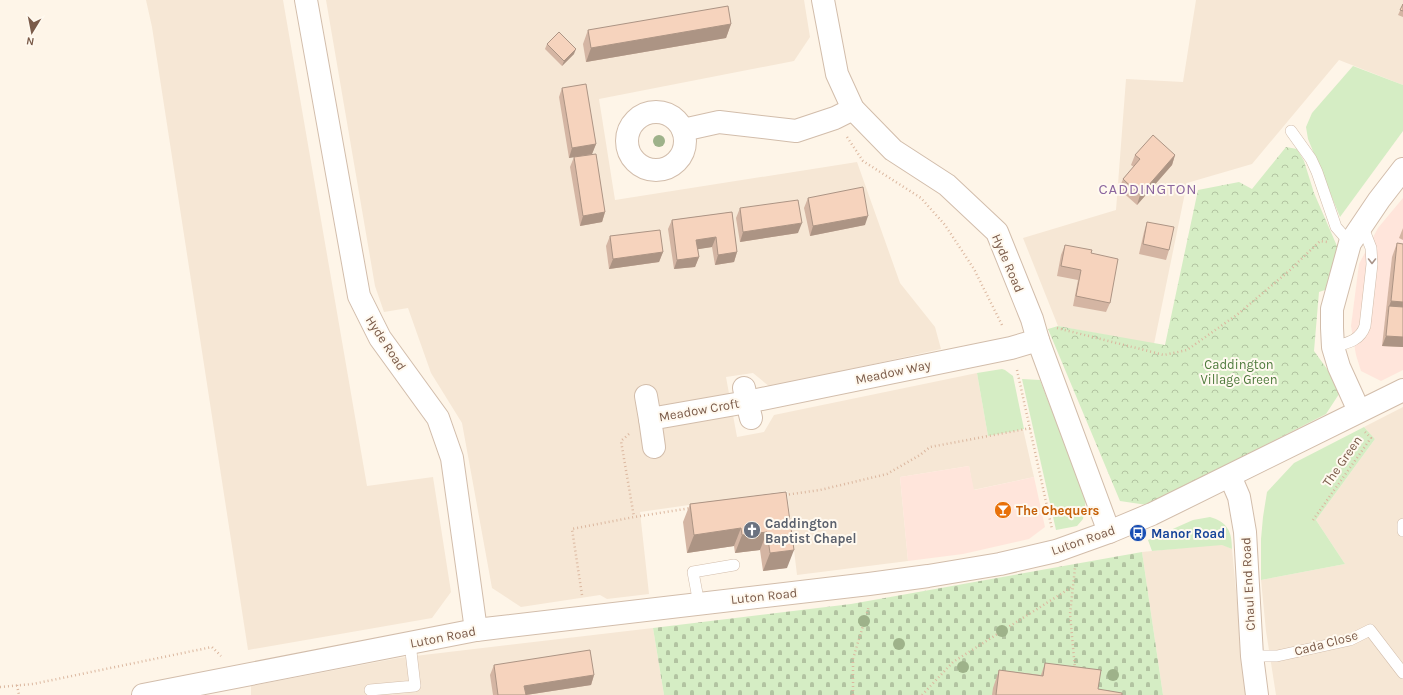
<svg xmlns="http://www.w3.org/2000/svg" width="1403" height="695" font-family="Karla,sans-serif">
<style>
.residential{fill:#f6e7d5}
.commercial{fill:#ffe5db}
.grass{fill:#d5edc4}
.cemetery{fill:url(#cemetery-stones)}
.park{fill:url(#park-crowns)}
.lines{fill:none;stroke-linecap:round;stroke-linejoin:round}
.service-casing{stroke:#d2bdab;stroke-width:12}
.minor-casing{stroke:#d2bdab;stroke-width:24}
.tertiary-casing{stroke:#d2bdab;stroke-width:24}
.path{stroke:#dbb79f;stroke-width:2.5;stroke-dasharray:1 3;stroke-linecap:butt}
.service{stroke:#fff;stroke-width:11}
.minor{stroke:#fff;stroke-width:22}
.tertiary{stroke:#fff;stroke-width:22}
.tree{fill:#9eb28a}
.wall{fill:#d4b5a3}
.shaded-wall{fill:#ac9484}
.building{fill:#f6d3bd;stroke:#ac9484}
.oneway{stroke:#a99489}
.labels{text-anchor:middle;dominant-baseline:central;stroke-width:4;stroke-linejoin:round;paint-order:stroke}
.street-label{font-size:13px;fill:#7b5b49;stroke:#fff9ef}
.park-label{font-size:13px;fill:#4f7b3d;stroke:#fff9ef}
.food-label{font-size:13px;font-weight:bold;fill:#c56008;stroke:#fff9ef;text-anchor:start}
.worship-label{font-size:13px;font-weight:bold;fill:#5b616d;stroke:#fff9ef;text-anchor:start}
.transit-label{font-size:13px;font-weight:bold;fill:#164399;stroke:#fff9ef;text-anchor:start}
.quarter-label{font-size:15px;letter-spacing:1px;fill:#8b659e;stroke:#fff9ef}
</style>
<defs>
<pattern id="cemetery-stones" width="16" height="16" patternUnits="userSpaceOnUse"><rect width="16" height="16" fill="#d5edc4"/><path d="M2 7V4a2 2 0 0 1 4 0v3zM10 15v-3a2 2 0 0 1 4 0v3z" fill="#b2c3a1"/></pattern>
<pattern id="park-crowns" width="20" height="18" patternUnits="userSpaceOnUse"><rect width="20" height="18" fill="#d5edc4"/><path d="M2 6a3 3 0 1 1 6 0M12 15a3 3 0 1 1 6 0" fill="none" stroke="#b2c3a1"/></pattern>
</defs>
<rect width="100%" height="100%" fill="#fef5e8"/>
<g class="residential">
<path d="M146,0H283L367,486L433,477L451,592L432,618L248,650L152,27Z"/>
<path d="M326,0H804L810,37L794,61L599,99L615,200L857,162L900,283L935,327L941,349L770,387L753,373L726,377L737,437L764,432L774,415L977,373L988,436L1023,429L1034,477L973,490L969,466L900,477L908,561L797,575L787,491L640,512L649,594L607,599L600,595L521,607L492,588L462,423L431,373L408,308L384,312L375,286Z"/>
<path d="M1196,0H1403V85L1339,60L1252,164L1187,183L1154,344L1058,326L1023,238L1116,210L1126,79L1183,82Z"/>
<path d="M1403,407V695H1276L1266,631L1261,580L1345,564L1316,520L1375,439L1364,427Z"/>
<path d="M1221,544L1232,549L1246,695H1163L1142,552Z"/>
<path d="M653,628L664,695H251V686L398,658Z"/>
</g>
<g class="commercial">
<path d="M1403,198V370L1381,381L1361,371L1356,355L1351,326L1359,264L1378,228Z"/>
<path d="M969,466L974,490L1034,477L1045,527L1029,539L963,554L908,561L900,477Z"/>
</g>
<g class="grass">
<path d="M1353,66L1403,85V131L1340,217L1308,139L1306,127L1312,113Z"/>
<path d="M1002,369L1005,370L1013,376L1024,429L988,436L977,373Z"/>
<path d="M1022,379L1040,380L1086,499L1083,519L1077,526L1056,530Z"/>
<path d="M1364,427L1375,439L1316,520L1345,564L1261,580V539L1263,517L1267,492L1294,463Z"/>
<path d="M1210,517C1227,522 1232,531 1232,549L1222,545L1152,551L1148,540L1193,520Z"/>
</g>
<path class="cemetery" d="M1142,552L1163,695H664L653,628L851,604Z"/>
<path class="park" d="M1286,147L1297,149L1304,161L1314,193L1340,253L1334,287L1319,292L1314,351L1330,373L1341,391L1326,414L1147,505L1120,501L1048,329L1058,326L1165,345L1198,190L1239,182L1252,189Z"/>
<g class="lines">
<defs>
<g id="service">
<path d="M1291,131L1311,159L1317,172L1336,227L1350,243"/>
<path d="M1333,347C1347,343 1360,341 1365,326L1372,264L1371,248L1362,225"/>
<path d="M1403,524V531"/>
<path d="M699,604L693,572L734,565"/>
<path d="M1252,656H1277L1350,640L1370,630L1403,673"/>
<path d="M370,690L415,686L410,643"/>
</g>
<g id="minor">
<path d="M306,0L359,296L380,338L438,418L452,458L476,630"/>
<path d="M823,0L837,74L853,109L893,150L947,185L997,232L1032,319L1038,340L1109,532"/>
<circle cx="656" cy="141" r="29"/>
<path d="M683,130L719,122L796,131L835,118L853,109"/>
<path d="M646,396L650,419"/>
<path d="M751,418L747,402L1011,348L1038,340"/>
<path d="M654,447L650,419L747,402L744,388"/>
</g>
<g id="tertiary">
<path d="M1359,411L1339,367L1333,347L1332,328V309L1350,243L1379,200L1403,169"/>
<path d="M1230,476L1239,497L1245,532L1252,656L1257,695"/>
<path d="M143,695L476,630L869,584L928,576L1000,564L1056,551L1109,532L1152,514L1403,390"/>
</g>
</defs>
<use href="#service" class="service-casing"/>
<use href="#minor" class="minor-casing"/>
<use href="#tertiary" class="tertiary-casing"/>
<g class="path">
<path d="M847,137L863,161L921,198L945,225L974,269L1003,327"/>
<path d="M1057,328L1164,355L1187,350L1238,314L1290,270L1320,241L1327,242"/>
<path d="M1017,370L1052,529"/>
<path d="M629,434L621,441L634,517"/>
<path d="M785,495L820,490L887,474L920,455L930,447L1031,428"/>
<path d="M1313,520L1371,438L1365,432"/>
<path d="M582,595L572,529L634,517L691,508"/>
<path d="M1075,669L1070,614L1075,568"/>
<path d="M17,685L19,695"/>
<path d="M0,687L33,684L212,647L221,656"/>
<path d="M853,695V659L869,606"/>
<path d="M922,695L953,662L1072,587"/>
</g>
<use href="#service" class="service"/>
<use href="#minor" class="minor"/>
<use href="#tertiary" class="tertiary"/>
</g>
<g class="tree">
<circle cx="659" cy="141" r="6"/>
<circle cx="864" cy="621" r="6"/>
<circle cx="1002" cy="631" r="6"/>
<circle cx="899" cy="644" r="6"/>
<circle cx="963" cy="667" r="6"/>
<circle cx="1113" cy="675" r="6"/>
</g>
<g class="wall">
<path d="M1403,4V17L1398,15Z"/>
<path d="M731,24L726,38L586,62L583,44L588,30Z"/>
<path d="M547,44L574,54L562,66L545,49Z"/>
<path d="M562,88L596,144L592,154L605,212L602,222L580,226L570,167L574,157L569,158L559,97Z"/>
<path d="M1135,155H1175L1172,165L1137,205L1119,189L1123,179L1134,167L1131,165Z"/>
<path d="M808,198L865,225L810,236L804,208Z"/>
<path d="M740,208L798,233L740,242L736,218Z"/>
<path d="M732,212L737,252L734,262L715,265L712,247L698,249L699,257L695,267L674,269L668,229L672,220Z"/>
<path d="M1147,222L1169,250L1166,260L1139,254L1144,232Z"/>
<path d="M1403,228V240L1399,238Z"/>
<path d="M610,236L663,252L659,262L609,269L606,246Z"/>
<path d="M1397,243L1403,244V347L1382,346L1392,257Z"/>
<path d="M1065,245L1091,253L1110,303L1106,312L1073,306L1078,280L1057,276L1061,255Z"/>
<path d="M786,492L787,568L763,571L760,550L735,553L734,546L687,553L683,522L690,504Z"/>
<path d="M1045,663L1098,689L1122,695H992L993,688L999,670L1041,675Z"/>
<path d="M494,665L594,675L591,685L526,695H493L490,675Z"/>
</g>
<g class="shaded-wall">
<path d="M731,24L726,38L586,62L591,48Z"/>
<path d="M576,49L574,54L562,66L564,61Z"/>
<path d="M596,144L592,154L569,158L572,148Z"/>
<path d="M1175,155L1172,165L1137,205L1140,195Z"/>
<path d="M605,212L602,222L580,226L583,216Z"/>
<path d="M868,216L865,225L810,236L813,226Z"/>
<path d="M802,223L798,233L740,242L743,232Z"/>
<path d="M716,237L712,247L693,250L696,240Z"/>
<path d="M663,252L659,262L609,269L613,259Z"/>
<path d="M737,252L734,262L715,265L718,255Z"/>
<path d="M699,257L695,267L674,269L677,260Z"/>
<path d="M1391,301L1403,302V317L1389,306L1386,315Z"/>
<path d="M1386,336L1403,337V347L1382,346Z"/>
<path d="M741,528L734,546L687,553L694,535Z"/>
<path d="M767,532L760,550L735,553L742,535Z"/>
<path d="M794,550L787,568L763,571L770,553Z"/>
<path d="M594,675L591,685L526,695L524,686Z"/>
</g>
<g class="building">
<path d="M1403,4V11L1400,10Z"/>
<path d="M728,6L731,24L591,48L588,30Z"/>
<path d="M559,32L576,49L564,61L547,44Z"/>
<path d="M586,84L596,144L572,148L562,88Z"/>
<path d="M1153,135L1175,155L1140,195L1123,179L1140,159L1135,155Z"/>
<path d="M596,154L605,212L583,216L574,157Z"/>
<path d="M863,187L868,216L813,226L808,198Z"/>
<path d="M798,200L802,223L743,232L740,208Z"/>
<path d="M732,212L737,252L718,255L716,237L696,240L699,257L677,260L672,220Z"/>
<path d="M1147,222L1174,227L1169,250L1143,244Z"/>
<path d="M660,230L663,252L613,259L610,236Z"/>
<path d="M1397,243L1403,244V302L1391,301Z"/>
<path d="M1065,245L1092,250L1091,253L1118,259L1110,303L1076,296L1081,270L1061,266Z"/>
<path d="M1389,306L1403,307V337L1386,336Z"/>
<path d="M786,492L794,550L770,553L767,532L742,535L741,528L694,535L690,504Z"/>
<path d="M590,650L594,675L524,686L526,695H498L494,665Z"/>
<path d="M1045,663L1101,670L1098,689L1122,693V695H996L999,670L1043,676Z"/>
</g>
<defs><path id="oneway-chevron" d="M-2-3.5L2.5 0L-2 3.5" fill="none" stroke-width="1.6" stroke-linecap="round" stroke-linejoin="round"/></defs>
<use class="oneway" href="#oneway-chevron" transform="translate(1372 261) rotate(90)"/>
<defs>
<symbol id="bar-disc" viewBox="-11 -11 22 22"><circle r="9.5" fill="#e8710a" stroke="#fff9ef"/><path d="M-6-5H6L.8 .8V4.5H3.5V6h-7V4.5H-.8V.8Z" fill="#fff"/></symbol>
<symbol id="church-disc" viewBox="-11 -11 22 22"><circle r="9.5" fill="#6b7280" stroke="#fff9ef"/><path d="M-1.2-6h2.4v3.5h3.3v2.4h-3.3V6h-2.4V-.1h-3.3v-2.4h3.3Z" fill="#fff"/></symbol>
<symbol id="bus-disc" viewBox="-11 -11 22 22"><circle r="9.5" fill="#1a4fb4" stroke="#fff9ef"/><path d="M-5-6H5V4H4V6H2V4H-2V6H-4V4H-5ZM-3.5-4V0h7V-4ZM-3.5 1.2v1.5H-2V1.2ZM2 1.2v1.5H3.5V1.2Z" fill="#fff"/></symbol>
</defs>
<g fill-rule="evenodd">
<use href="#bar-disc" x="993" y="500" width="20" height="20"/>
<use href="#church-disc" x="742" y="520" width="20" height="20"/>
<use href="#bus-disc" x="1128" y="523" width="20" height="20"/>
</g>
<g class="labels">
<g class="street-label">
<text transform="translate(1008 263) rotate(67)">Hyde Road</text>
<text transform="translate(386 343) rotate(57)">Hyde Road</text>
<text transform="translate(893 372) rotate(-12)">Meadow Way</text>
<text transform="translate(699 410) rotate(-10)">Meadow Croft</text>
<text transform="translate(1342 461) rotate(-55)">The Green</text>
<text transform="translate(1083 540) rotate(-19)">Luton Road</text>
<text transform="translate(1248 584) rotate(-93)">Chaul End Road</text>
<text transform="translate(764 596) rotate(-6)">Luton Road</text>
<text transform="translate(443 637) rotate(-11)">Luton Road</text>
<text transform="translate(1326 643) rotate(-15)">Cada Close</text>
</g>
<g class="park-label">
<text x="1239" y="364">Caddington<tspan x="1239" dy="15">Village Green</tspan></text>
</g>
<g class="food-label">
<text x="1016" y="510">The Chequers</text>
</g>
<g class="worship-label">
<text x="765" y="523">Caddington<tspan x="765" dy="15">Baptist Chapel</tspan></text>
</g>
<g class="transit-label">
<text x="1151" y="533">Manor Road</text>
</g>
<g class="quarter-label">
<text x="1148" y="189">CADDINGTON</text>
</g>
</g>
<g transform="translate(32 32) rotate(190)" stroke="#fff9ef" stroke-width="3" paint-order="stroke">
<path d="M0-3L7 15L0 10L-7 15Z" fill="#7b5b49"/>
<text y="-6" font-size="11" font-weight="bold" text-anchor="middle" fill="#7b5b49">N</text>
</g>
</svg>
